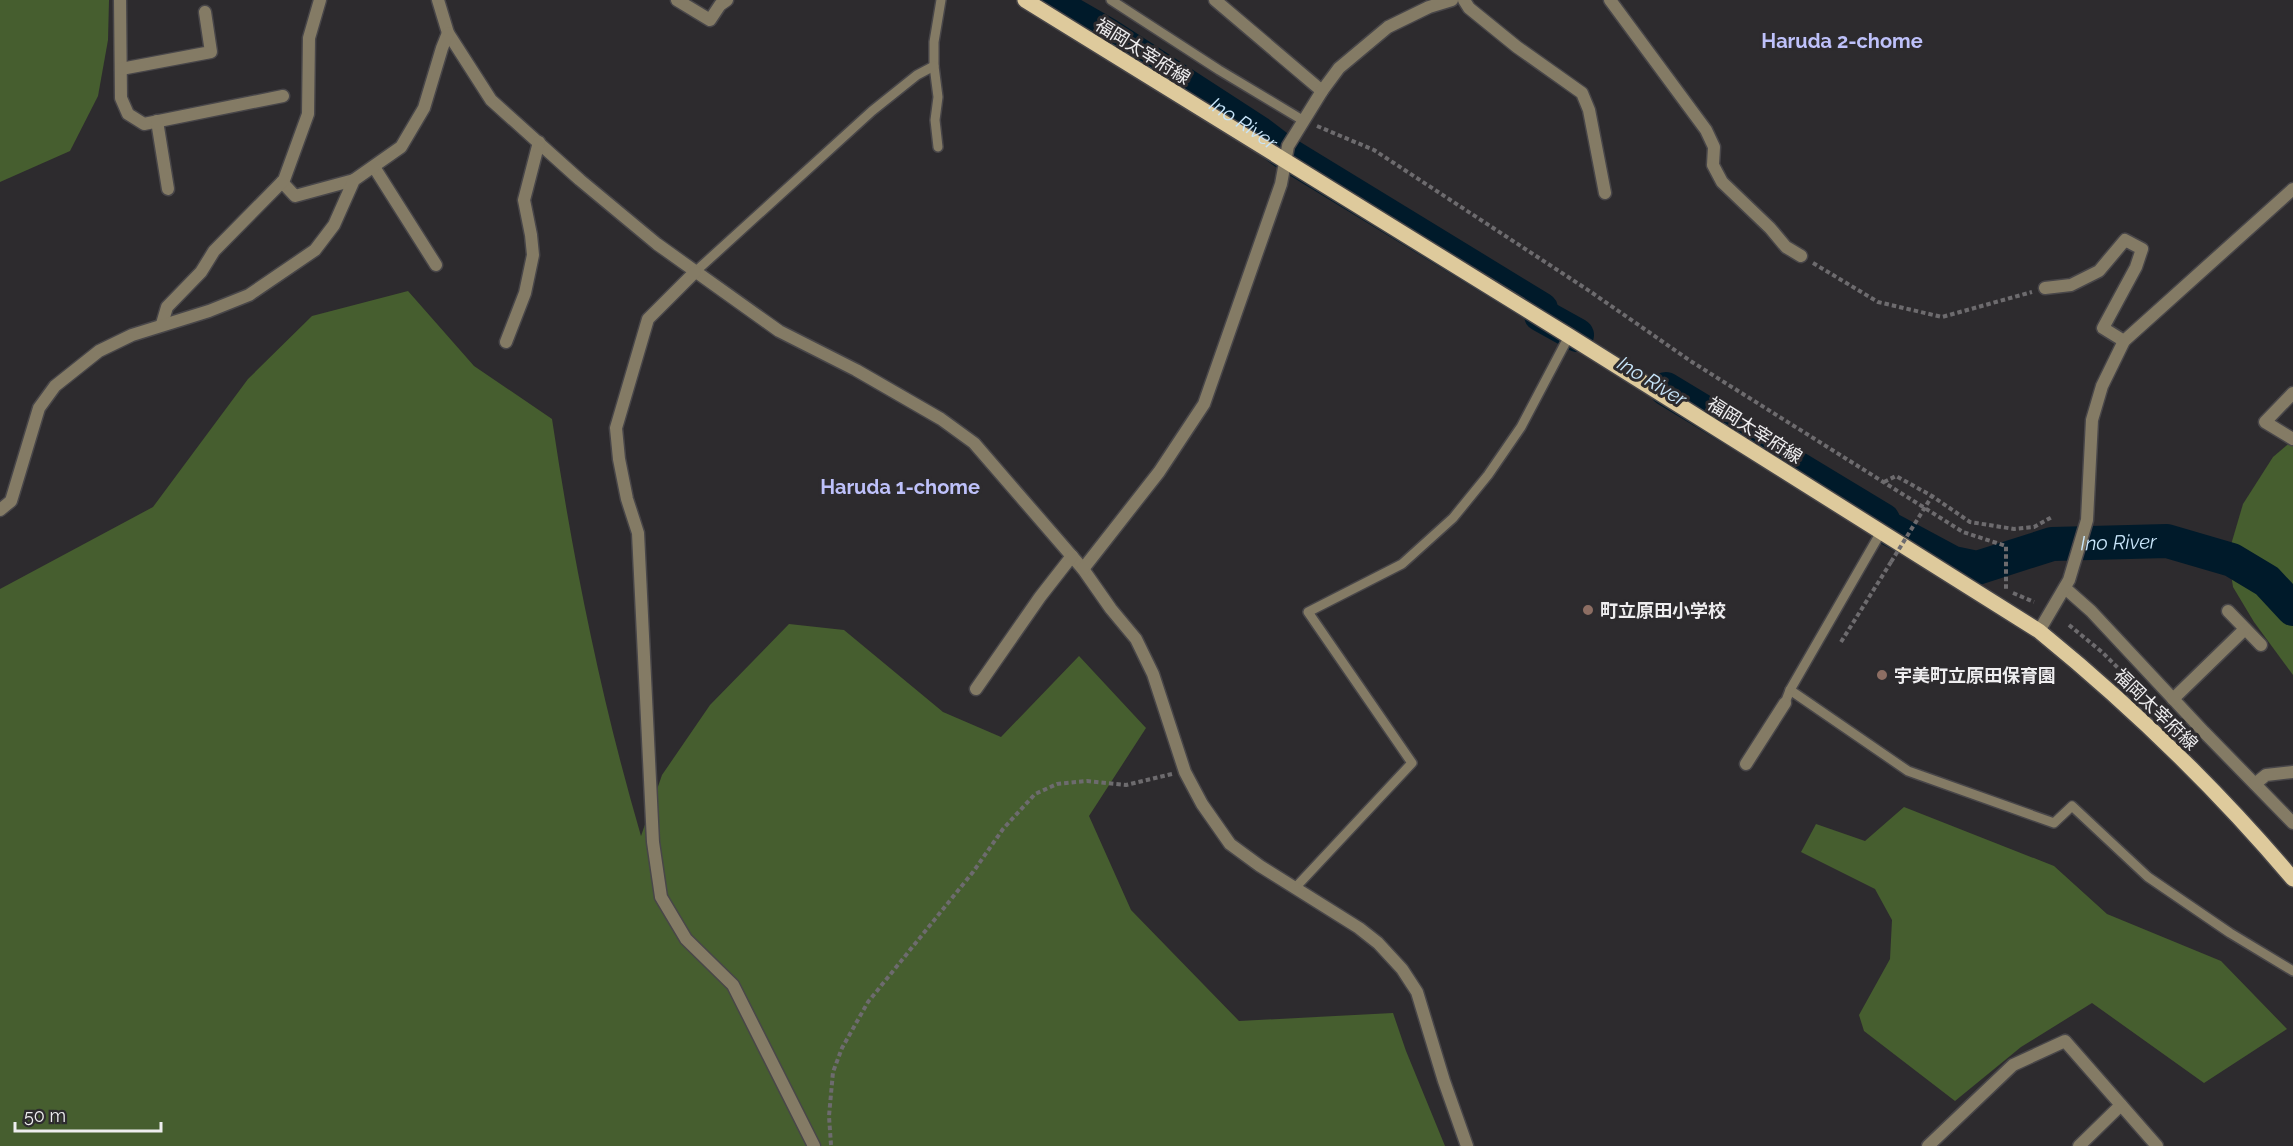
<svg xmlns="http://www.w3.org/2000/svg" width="2293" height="1146" font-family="Raleway,'Noto Sans JP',sans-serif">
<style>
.forest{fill:#465e2f}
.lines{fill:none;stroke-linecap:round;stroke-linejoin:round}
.river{stroke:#001a2a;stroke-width:34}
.service-casing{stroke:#484649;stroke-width:12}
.minor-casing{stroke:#484649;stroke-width:15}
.tertiary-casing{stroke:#484649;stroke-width:15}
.primary-casing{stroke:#484649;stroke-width:18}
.path{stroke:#6d6b6e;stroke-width:4;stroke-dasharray:4.5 3;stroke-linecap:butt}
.service{stroke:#847b65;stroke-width:9}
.minor{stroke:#847b65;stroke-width:12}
.tertiary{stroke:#847b65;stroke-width:12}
.primary{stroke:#deca9c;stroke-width:15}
.path-bridge{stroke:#6d6b6e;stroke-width:4;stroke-dasharray:4.5 3;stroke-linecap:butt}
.education-dot{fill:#8d6e63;stroke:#2d2b2e;stroke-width:2}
.labels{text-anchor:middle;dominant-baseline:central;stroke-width:6;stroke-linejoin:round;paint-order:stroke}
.street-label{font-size:18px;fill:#eeedef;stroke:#2d2b2e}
.poi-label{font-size:18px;font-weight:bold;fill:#eeedef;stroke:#2d2b2e;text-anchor:start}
.neighbourhood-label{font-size:20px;font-weight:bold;fill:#bec1fa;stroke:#2d2b2e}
.water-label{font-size:20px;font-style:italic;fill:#c9e6fb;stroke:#2d2b2e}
</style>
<rect width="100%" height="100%" fill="#2d2b2e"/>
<g class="forest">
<path d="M0,0H109L108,40L98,96L70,151L0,182Z"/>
<path d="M408,291L474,366L552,419C573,560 601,699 641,836L662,775L710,705L789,624L844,630L943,712L1001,737L1079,656L1146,728L1089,816L1131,910L1239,1021L1393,1013L1406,1051L1445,1146H0V589L153,507L248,379L312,316Z"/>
<path d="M2293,440V675L2254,622L2233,587L2228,555L2243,504L2273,457Z"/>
<path d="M1904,807L2054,866L2107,914L2221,961L2287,1029L2204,1083L2092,1003L2021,1047L1955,1101L1864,1031L1859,1015L1890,959L1892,920L1875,889L1801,852L1816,824L1865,841Z"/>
</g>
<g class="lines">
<g class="river">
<path id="s1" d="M1047,0L1108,35L1259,133L1284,152L1541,309V315L1577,335"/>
<path id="s2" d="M1666,389L1883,520L1886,527L1953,563L1977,568L2052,544L2167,541L2232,560L2267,581L2293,609"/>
</g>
<defs>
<g id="service">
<path d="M1111,0L1219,70L1304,121"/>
<path d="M938,147L935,120L938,97L934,66V42L941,0"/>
<path d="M695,272L872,111L917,75L934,66"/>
<path d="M1790,690L1908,771L2054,823L2072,806L2148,877L2230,933L2293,971"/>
<path d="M1785,703L1790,690L1881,532"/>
<path d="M1295,888L1412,763L1308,612L1402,564L1453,518L1488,475L1521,427L1569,336"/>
</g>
<g id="minor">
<path d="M120,0L121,98L128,114L144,124L283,96"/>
<path d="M438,0L448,33L491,100L580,180L657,244L779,331L856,370L941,419L974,443L1083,569L1111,609L1136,639L1153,674L1185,772L1202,804L1230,844L1260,866L1359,928L1378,943L1402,969L1417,992L1444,1081L1467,1146"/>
<path d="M677,0L710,20L720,5L727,0"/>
<path d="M1215,0L1322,91"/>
<path d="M1464,0L1469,8L1517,47L1582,93L1589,110L1605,193"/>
<path d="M1610,0L1706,130L1714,147L1713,165L1722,182L1770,228L1786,247L1801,256"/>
<path d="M121,69L211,52L205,12"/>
<path d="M157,121L168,189"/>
<path d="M374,167L436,265"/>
<path d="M282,182L295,196L354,180"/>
<path d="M695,272L648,319L616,428L619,459L627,499L638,533L653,842L661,897L686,939L733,985L814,1146"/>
<path d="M2045,288L2071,285L2099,271L2125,240L2142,249L2136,267L2103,328L2124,341"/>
<path d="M162,324L167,307L201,272L214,251L284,180L308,114L309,38L320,0"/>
<path d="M506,342L525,293L533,255L531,235L524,200L539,142"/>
<path d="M2293,393L2265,422L2293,439"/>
<path d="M0,510L11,501L39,408L55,386L99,351L132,335L209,311L249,295L315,250L334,225L354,180L401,147L424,108L442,48L448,33"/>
<path d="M1083,569L1159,472L1204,404L1281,184L1288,146L1322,91L1339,68L1388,27L1429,7L1452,0"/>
<path d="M2065,588L2091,611L2204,732L2293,823"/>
<path d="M2228,611L2261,645"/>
<path d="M976,689L1040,597L1072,556"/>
<path d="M2173,699L2245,629"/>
<path d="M1746,764L1785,703"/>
<path d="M2255,784L2266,775L2293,772"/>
<path d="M1928,1146L2013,1065L2065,1041L2157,1146"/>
<path d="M2079,1146L2121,1105"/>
</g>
<path id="tertiary" d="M2039,631L2069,580L2087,520L2092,420L2102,386L2124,341L2293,189"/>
<path id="primary" d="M1025,0L1569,336L2039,631C2131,706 2217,789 2293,879"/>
</defs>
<use href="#service" class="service-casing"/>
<use href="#minor" class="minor-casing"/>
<use href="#tertiary" class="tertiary-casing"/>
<use href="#primary" class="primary-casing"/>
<g class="path">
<path d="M1317,126L1374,150L1591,292L1692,362L1963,532L2006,546V589"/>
<path d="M1813,263L1878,302L1942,317L2032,292"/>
<path d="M1884,482L1896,476L1932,496L1970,522L2014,529L2034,527L2052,517"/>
<path d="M2013,593L2034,602"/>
<path d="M2069,625L2102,652L2152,702"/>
<path d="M1841,642L1891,562"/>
<path d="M831,1145L829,1116L833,1072L842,1048L868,1002L973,872L1003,829L1035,794L1057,784L1087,781L1126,785L1172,774"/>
</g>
<use href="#service" class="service"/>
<use href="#minor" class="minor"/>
<use href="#tertiary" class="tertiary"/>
<use href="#primary" class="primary"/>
<path class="path-bridge" d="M1891,562L1932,496"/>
</g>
<g class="education-dot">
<circle cx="1588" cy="610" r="6"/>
<circle cx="1882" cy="675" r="6"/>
</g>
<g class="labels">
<g class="street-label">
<text transform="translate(1143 51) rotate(32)">福岡太宰府線</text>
<text transform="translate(1755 430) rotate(32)">福岡太宰府線</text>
<text transform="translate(2156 709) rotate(44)">福岡太宰府線</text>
</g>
<g class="poi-label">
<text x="1600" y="610">町立原田小学校</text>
<text x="1894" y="675">宇美町立原田保育園</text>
</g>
<g class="neighbourhood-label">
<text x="1842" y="41">Haruda 2-chome</text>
<text x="900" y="487">Haruda 1-chome</text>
</g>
<g class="water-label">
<text stroke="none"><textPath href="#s1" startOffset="232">Ino River</textPath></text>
<text transform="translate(1652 381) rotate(31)">Ino River</text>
<text stroke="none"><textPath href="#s2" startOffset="507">Ino River</textPath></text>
</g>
</g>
<path d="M15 1122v9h146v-9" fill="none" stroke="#eeedef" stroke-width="3"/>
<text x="24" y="1122" font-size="18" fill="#eeedef" stroke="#2d2b2e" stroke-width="4.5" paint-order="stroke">50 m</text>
</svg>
